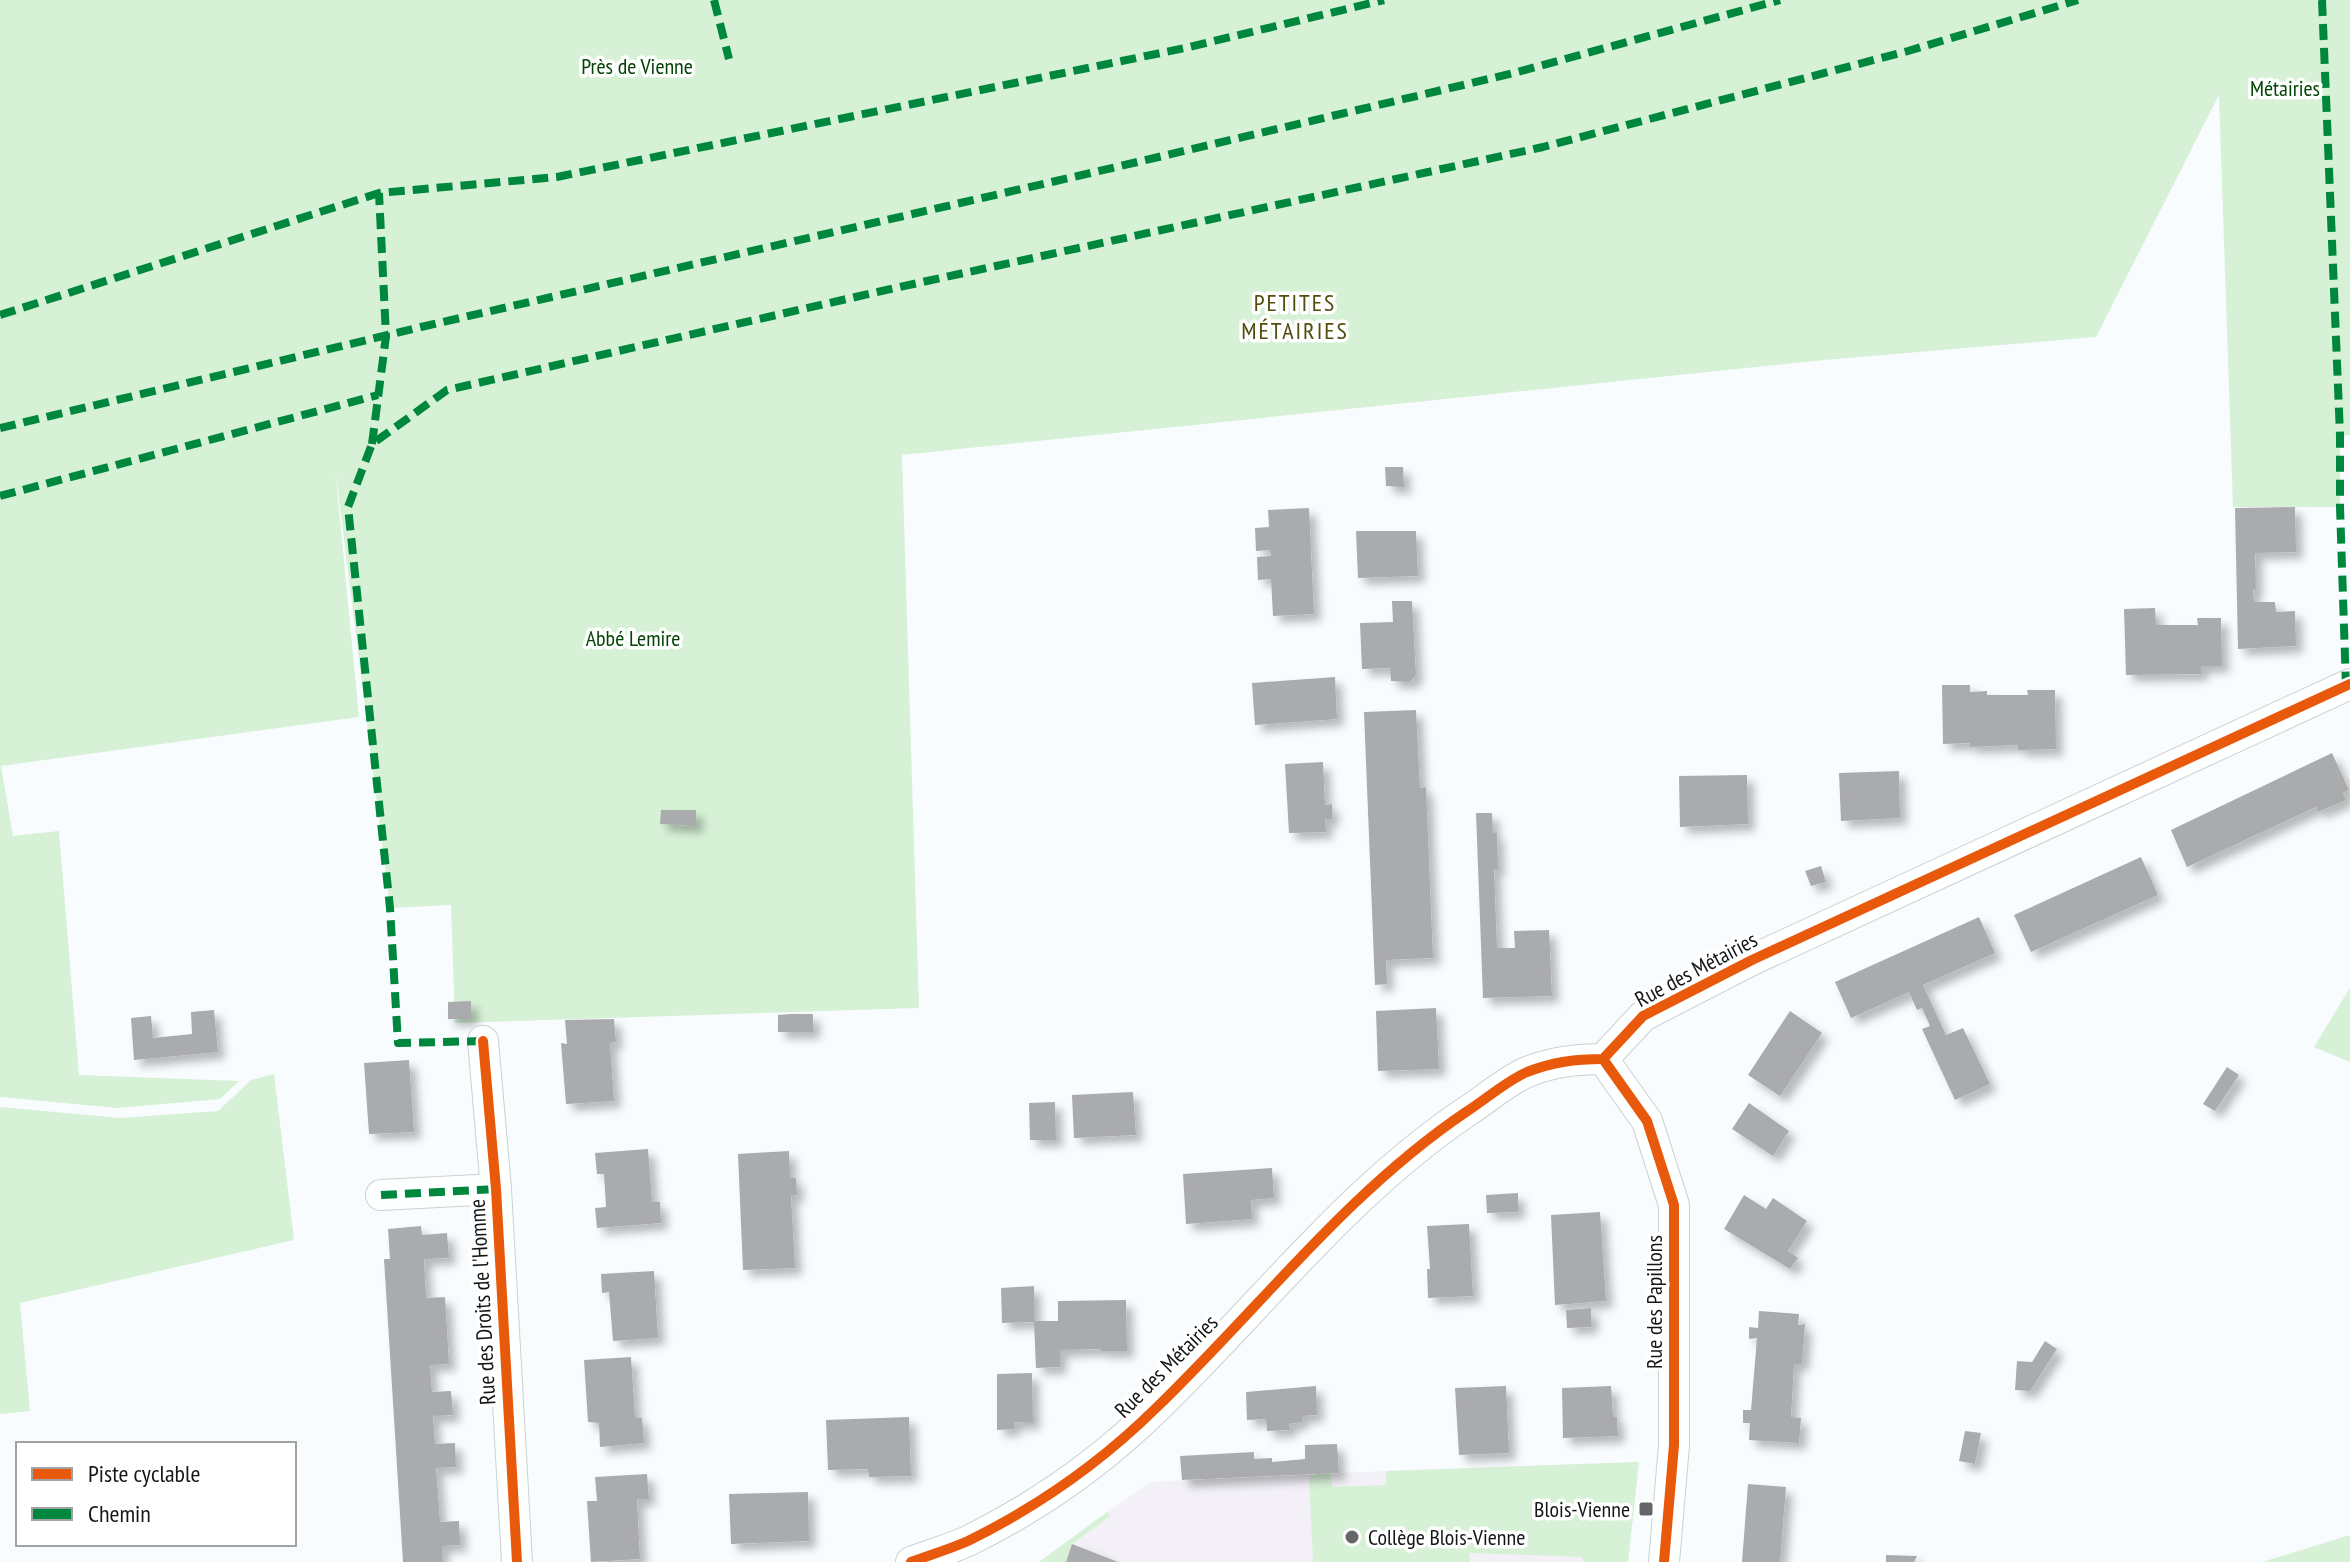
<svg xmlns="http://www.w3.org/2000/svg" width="2350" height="1562" font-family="'PT Sans Narrow',sans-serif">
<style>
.education{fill:#f3f0f8}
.green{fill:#d6f1d6}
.building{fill:#aaabad;filter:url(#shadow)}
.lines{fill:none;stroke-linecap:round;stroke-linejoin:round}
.minor-casing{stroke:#cecfd1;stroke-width:32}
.minor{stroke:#feffff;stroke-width:30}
.quiet{stroke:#00873e;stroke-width:8;stroke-dasharray:16 8;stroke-linecap:butt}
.cycleway-casing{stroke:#fff;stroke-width:15}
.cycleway{stroke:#e8590c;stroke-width:10}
.poi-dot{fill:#656668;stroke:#fff;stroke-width:3}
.labels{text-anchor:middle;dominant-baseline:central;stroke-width:7;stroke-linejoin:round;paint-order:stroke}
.park-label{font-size:22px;fill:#034405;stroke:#fff}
.street-label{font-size:22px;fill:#151617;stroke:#fff}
.poi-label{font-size:22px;fill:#151617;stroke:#fff;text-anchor:end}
.neighbourhood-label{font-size:24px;letter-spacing:2px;fill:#504d0e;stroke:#fff}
</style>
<defs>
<filter id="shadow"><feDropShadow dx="7" dy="7" stdDeviation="4" flood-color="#0004"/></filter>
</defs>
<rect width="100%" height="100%" fill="#f9fcfe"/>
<path class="education" d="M1639,1462L1628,1562H1039L1150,1482L1386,1471Z"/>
<g class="green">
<path d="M0,0H2350V435L2340,436V507H2233L2219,95L2096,337L1824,360L902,455L919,1008L455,1023L451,905L390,908L335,467L359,717L1,766L13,836L59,831L79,1075L239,1081L220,1099L118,1108L0,1097Z"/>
<path d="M2350,988V1062L2314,1047Z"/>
<path d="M274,1074L294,1240L20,1303L30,1411L0,1414V1107L120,1118L218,1111L251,1080Z"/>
<path d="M1639,1462L1628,1562H1584L1582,1557L1469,1553L1470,1562H1313L1309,1475L1331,1473L1332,1487L1386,1485V1471Z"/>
<path d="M1107,1512L1110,1516L1072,1544L1066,1562H1039Z"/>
<path d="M2350,1535V1562H2262Z"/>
</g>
<g class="building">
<path d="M1385,467H1403L1404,487L1386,486Z"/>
<path d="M2295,507L2296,552L2255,553L2256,589H2253L2254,602H2275L2276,612L2295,611L2296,646L2238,649L2235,508Z"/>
<path d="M1309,508L1314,614L1273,616L1271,579L1258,580L1257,557L1271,556L1270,550L1256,551L1255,528L1269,527L1268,510Z"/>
<path d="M1356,531H1416L1418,576L1358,578Z"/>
<path d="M1392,601H1412L1416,675L1410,682L1391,681L1390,668L1362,669L1360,623L1393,622Z"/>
<path d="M2155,608L2156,625H2198L2197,618H2221L2222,666H2201V674L2126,675L2124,609Z"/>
<path d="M1335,677L1337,719L1255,725L1252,683Z"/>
<path d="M1942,685H1970V692L1987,691V695H2028L2027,690H2055L2056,749L2018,750V745L1970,747V743L1943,744Z"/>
<path d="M1416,710L1420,788L1426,787L1433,958L1386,960L1387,984L1375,985L1364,712Z"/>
<path d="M2332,753L2349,790L2343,793L2346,800L2318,812L2316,807L2187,867L2171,830Z"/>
<path d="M1323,762L1325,805L1332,804V819H1325L1326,832L1289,833L1285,764Z"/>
<path d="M1899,771L1900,818L1841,821L1839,773Z"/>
<path d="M1747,775L1748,824L1680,827L1679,776Z"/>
<path d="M661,810H696V826L660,824Z"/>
<path d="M1476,813H1492L1493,833H1497L1498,869H1494L1497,948H1515L1514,931L1549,930L1552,996L1483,998Z"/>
<path d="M2141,857L2158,895L2031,952L2014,915Z"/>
<path d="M1821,866L1826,882L1811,886L1805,871Z"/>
<path d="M1979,917L1995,953L1923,985L1946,1035L1963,1028L1990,1084L1955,1100L1922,1029L1930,1026L1922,1008L1917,1010L1909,992L1851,1018L1835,982Z"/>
<path d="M471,1001V1019H448V1002Z"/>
<path d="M1436,1008L1439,1069L1378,1071L1376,1011Z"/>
<path d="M214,1010L218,1052L134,1060L131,1018L151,1016L153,1038L192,1034L191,1012Z"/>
<path d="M1790,1011L1822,1033L1780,1096L1748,1075Z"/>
<path d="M790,1014H813V1032H778V1015Z"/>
<path d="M614,1019L616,1042L610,1043L614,1101L566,1104L561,1043L567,1044L565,1020Z"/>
<path d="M409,1060L414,1132L369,1134L364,1063Z"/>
<path d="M2227,1067L2239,1075L2215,1111L2203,1104Z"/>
<path d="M1133,1092L1136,1135L1074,1138L1072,1095Z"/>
<path d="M1055,1102L1056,1140H1030L1029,1103Z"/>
<path d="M1749,1103L1789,1131L1773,1156L1732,1129Z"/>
<path d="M648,1149L652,1202H660L661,1223L597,1228L595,1208L606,1207L604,1174H597L595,1153Z"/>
<path d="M789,1151L790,1178H796L797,1195L791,1196L795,1268L743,1270L738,1154Z"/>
<path d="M1272,1168L1274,1198L1251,1200L1252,1219L1186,1224L1183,1174Z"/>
<path d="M1518,1193V1212L1487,1213L1486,1195Z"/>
<path d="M1744,1195L1766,1209L1773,1198L1807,1221L1788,1251L1798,1258L1790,1269L1724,1229Z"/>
<path d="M1600,1212L1606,1301L1555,1305L1551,1215Z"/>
<path d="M1469,1224L1473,1296L1428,1298L1427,1269H1430L1427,1226Z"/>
<path d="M421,1226L422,1235L447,1233L449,1258L424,1259L426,1298L445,1297L449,1364L430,1365L432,1392L451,1391L453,1415L433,1416L435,1444L455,1443L456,1467L436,1468L440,1522L459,1521L460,1545L442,1546V1562H403L384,1259H390L388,1229Z"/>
<path d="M654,1271L658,1338L613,1341L609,1292L602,1293L601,1274Z"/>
<path d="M1034,1286V1321H1058V1301L1126,1300L1127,1351H1101V1349L1060,1350V1367L1036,1368L1034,1322L1002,1323L1001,1288Z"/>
<path d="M1591,1308V1327L1567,1328L1566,1310Z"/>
<path d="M1759,1311L1799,1314L1798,1325L1805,1324L1802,1364H1794L1791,1417L1801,1418L1799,1443L1749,1440L1750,1423H1743V1410H1751L1757,1338L1749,1339V1327L1758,1328Z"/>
<path d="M2045,1341L2057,1349L2030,1391L2015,1390L2017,1361L2032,1362Z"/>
<path d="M631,1357L635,1418H642L644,1443L600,1447L599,1423L588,1422L584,1360Z"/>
<path d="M1032,1373L1033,1423L1014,1422V1429L997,1430V1374Z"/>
<path d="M1316,1386L1317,1415L1302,1416V1422L1289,1424L1290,1430L1267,1431L1266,1419L1247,1420L1246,1392Z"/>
<path d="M1506,1386L1509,1453L1459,1455L1455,1388Z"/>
<path d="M1611,1386L1613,1416L1617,1417L1618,1436L1563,1438L1562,1388Z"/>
<path d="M909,1417L911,1476L869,1477L868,1469L828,1470L826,1420Z"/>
<path d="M1965,1431L1981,1433L1975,1464L1959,1461Z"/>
<path d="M1337,1444L1339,1473L1182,1480L1180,1456L1254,1452V1459L1272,1458V1462L1305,1459V1445Z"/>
<path d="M647,1474L649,1499H637L640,1559L591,1562L587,1501H597L595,1477Z"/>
<path d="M1748,1484L1786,1487L1780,1562H1742Z"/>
<path d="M808,1492L809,1541L731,1544L729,1494Z"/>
<path d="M1072,1544L1118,1562H1066Z"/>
<path d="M1886,1555L1917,1556L1914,1562H1886Z"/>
</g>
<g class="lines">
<defs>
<g id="minor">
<path d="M483,1041L496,1189L517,1562"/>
<path d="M1603,1059L1647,1121L1674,1205V1445L1664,1562"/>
<path d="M381,1195L496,1189"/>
<path d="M911,1562C930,1555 950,1549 968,1541C1037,1507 1101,1462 1155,1409C1259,1309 1346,1193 1466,1112C1485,1100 1506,1081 1527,1072C1553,1062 1575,1059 1603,1059L1643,1016L1752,960L2350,684"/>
</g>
</defs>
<use href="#minor" class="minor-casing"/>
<use href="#minor" class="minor"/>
<g class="quiet">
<path d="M714,0L729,59"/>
<path d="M2322,0L2340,435V507L2346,687"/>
<path d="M0,315L379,193L557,177L1185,48L1384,0"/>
<path d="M0,428L421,327L1095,172L1514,73L1780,0"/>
<path d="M372,444L386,336L379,193"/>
<path d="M0,496L378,395"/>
<path d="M483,1041L398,1043L390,908L348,507L372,444L447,390L895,288L1543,147L1908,51L2078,0"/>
<path d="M381,1195L496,1189"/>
</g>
<defs>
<g id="cycleway">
<path d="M483,1041L496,1189L517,1562"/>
<path d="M1603,1059L1647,1121L1674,1205V1445L1664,1562"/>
<path d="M911,1562C930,1555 950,1549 968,1541C1037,1507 1101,1462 1155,1409C1259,1309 1346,1193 1466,1112C1485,1100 1506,1081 1527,1072C1553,1062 1575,1059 1603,1059L1643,1016L1752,960L2350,684"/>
</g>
</defs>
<use href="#cycleway" class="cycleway-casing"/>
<use href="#cycleway" class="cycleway"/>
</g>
<g class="poi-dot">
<rect x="1638" y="1501" width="16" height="16" rx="4"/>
<circle cx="1352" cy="1537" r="8"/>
</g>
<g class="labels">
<g class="park-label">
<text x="637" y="66">Près de Vienne</text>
<text x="2285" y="88">Métairies</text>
<text x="633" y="638">Abbé Lemire</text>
</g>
<g class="street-label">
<text transform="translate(1696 969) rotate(-28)">Rue des Métairies</text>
<text transform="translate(482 1302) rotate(-93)">Rue des Droits de l'Homme</text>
<text transform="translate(1654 1302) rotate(-90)">Rue des Papillons</text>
<text transform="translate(1166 1366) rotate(-45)">Rue des Métairies</text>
</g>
<g class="poi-label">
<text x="1630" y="1509">Blois-Vienne</text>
<text x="1368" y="1537" text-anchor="start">Collège Blois-Vienne</text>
</g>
<g class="neighbourhood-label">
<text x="1295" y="302">PETITES<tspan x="1295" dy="28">MÉTAIRIES</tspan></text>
</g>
</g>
<rect x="16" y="1442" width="280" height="104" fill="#ffffff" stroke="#a1a2a2" stroke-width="2"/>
<rect x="32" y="1468" width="40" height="12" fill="#e8590c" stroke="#a1a2a2" stroke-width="2"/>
<text x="88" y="1482" font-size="24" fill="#151617">Piste cyclable</text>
<rect x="32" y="1508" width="40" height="12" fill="#00873e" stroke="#a1a2a2" stroke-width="2"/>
<text x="88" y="1522" font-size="24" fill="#151617">Chemin</text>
</svg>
